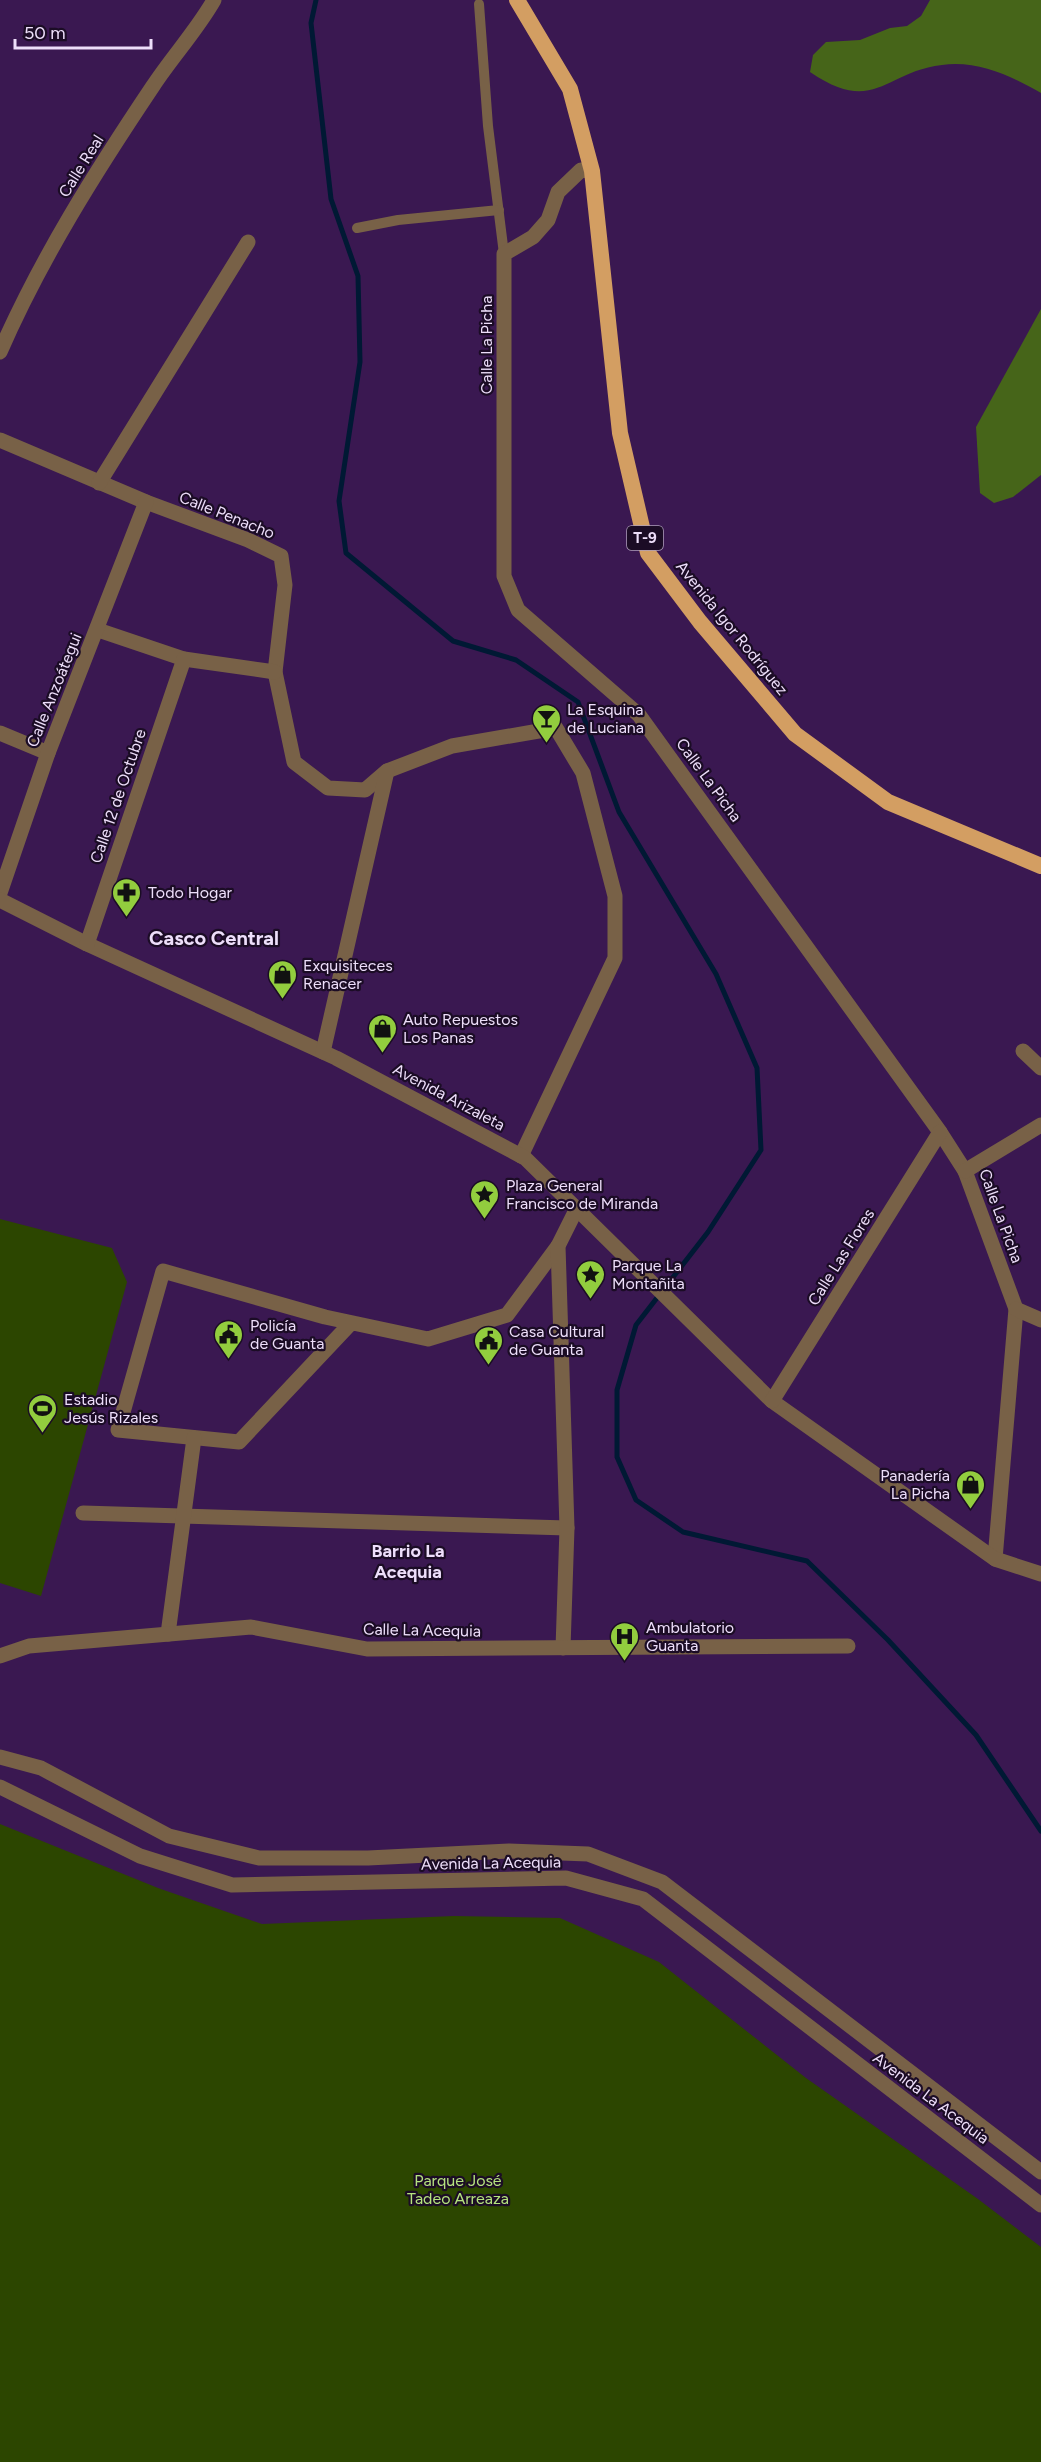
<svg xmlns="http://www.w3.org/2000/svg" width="1041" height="2462" font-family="Figtree,sans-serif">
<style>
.green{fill:#2c4600}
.forest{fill:#466519}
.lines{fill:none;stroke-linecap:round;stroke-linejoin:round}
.stream{stroke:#001934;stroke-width:5}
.service{stroke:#786147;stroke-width:10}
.minor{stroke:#786147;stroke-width:15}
.trunk{stroke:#d39e62;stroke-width:16}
.labels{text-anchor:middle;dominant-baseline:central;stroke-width:4.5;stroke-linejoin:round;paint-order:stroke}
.shield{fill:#1b0c25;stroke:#ae9fba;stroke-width:1.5}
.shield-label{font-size:15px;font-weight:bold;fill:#eddefa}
.street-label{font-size:16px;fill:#eddefa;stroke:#1b0c25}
.poi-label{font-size:16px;fill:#eddefa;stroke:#1b0c25;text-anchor:start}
.park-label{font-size:16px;fill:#b5e37f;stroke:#1b0c25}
.neighbourhood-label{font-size:18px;font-weight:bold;fill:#eddefa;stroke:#1b0c25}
.quarter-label{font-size:20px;font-weight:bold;fill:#eddefa;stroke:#1b0c25}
</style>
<rect width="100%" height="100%" fill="#3a1851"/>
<g class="green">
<path d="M0,1219L112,1248L127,1282L41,1596L0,1583Z"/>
<path d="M0,1824L158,1888L262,1924L454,1916L560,1918L659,1962L806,2078L978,2199L1041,2247V2462H0Z"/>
</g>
<g class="forest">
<path d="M930,0H1041V93C1012,76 977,60 942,65C883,72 875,116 810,72L813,55L826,42L860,40L890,28L907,26L921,16Z"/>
<path d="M1041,309V475L1013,497L994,503L980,493L976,427Z"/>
</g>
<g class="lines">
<path class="stream" d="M316,0L311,23L331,199L358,276L360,362L339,501L346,553L453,641L516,660L578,702L619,812L716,974L757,1068L761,1150L708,1232L636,1325L617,1390V1457L636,1500L683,1532L807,1561L888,1640L976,1735L1041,1831"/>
<g class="service">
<path d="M479,4L488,126L504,254"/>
<path d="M357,228L398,220L499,210"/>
</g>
<g class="minor">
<path d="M592,171L581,170L558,192L548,220L533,237L504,254V576L518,610L639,715L940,1132L965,1171L1016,1309L995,1559"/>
<path d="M0,352C41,258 96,171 153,86C172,57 197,30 214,0"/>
<path d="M0,440L146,502L248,540L281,556L285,585L275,672L294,762L328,788L365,790L387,771L452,746L556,728L583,773L615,896V958L521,1156"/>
<path d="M99,483L248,242"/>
<path d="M98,630L184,659L275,672"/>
<path d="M0,733L48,753"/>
<path d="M0,893L48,753L146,502"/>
<path d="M0,900L87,944L336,1058L525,1158L772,1401L995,1559L1041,1574"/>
<path d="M87,944L184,659"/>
<path d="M1023,1051L1041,1068"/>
<path d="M323,1052L387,771"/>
<path d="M965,1171L1041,1125"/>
<path d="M1016,1309L1041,1320"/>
<path d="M351,1323L239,1442L118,1430L163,1271L325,1317L428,1339L507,1315L558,1246"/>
<path d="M772,1401L940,1132"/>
<path d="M83,1513L567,1528"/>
<path d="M168,1634L194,1438"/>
<path d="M563,1648L567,1528L558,1246L577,1208"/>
<path d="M0,1656L29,1646L251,1627L367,1649L848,1646"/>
<path d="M0,1757L41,1768L169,1836L259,1858H368L509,1851L588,1854L662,1882L1041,2172"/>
<path d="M0,1787L140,1856L232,1885L566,1878L643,1899L1041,2205"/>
</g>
<path class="trunk" d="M517,0L570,89L592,171L620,433L648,553L700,622L795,734L888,802L1041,866"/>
</g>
<defs>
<symbol id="bar-pin" viewBox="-11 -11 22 30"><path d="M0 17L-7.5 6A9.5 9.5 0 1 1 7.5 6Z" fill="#92cd3e" stroke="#1b0c25"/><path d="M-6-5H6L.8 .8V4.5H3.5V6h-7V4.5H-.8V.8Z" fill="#111"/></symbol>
<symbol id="pharmacy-pin" viewBox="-11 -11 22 30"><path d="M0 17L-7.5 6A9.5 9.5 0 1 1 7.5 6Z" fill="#92cd3e" stroke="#1b0c25"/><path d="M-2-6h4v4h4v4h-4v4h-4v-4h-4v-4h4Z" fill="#111"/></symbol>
<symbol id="shop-pin" viewBox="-11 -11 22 30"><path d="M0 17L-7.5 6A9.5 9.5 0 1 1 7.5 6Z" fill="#92cd3e" stroke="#1b0c25"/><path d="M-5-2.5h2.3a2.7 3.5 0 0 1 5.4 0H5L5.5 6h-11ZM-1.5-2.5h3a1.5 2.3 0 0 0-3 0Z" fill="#111"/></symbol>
<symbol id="sight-pin" viewBox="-11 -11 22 30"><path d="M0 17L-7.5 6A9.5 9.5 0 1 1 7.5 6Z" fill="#92cd3e" stroke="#1b0c25"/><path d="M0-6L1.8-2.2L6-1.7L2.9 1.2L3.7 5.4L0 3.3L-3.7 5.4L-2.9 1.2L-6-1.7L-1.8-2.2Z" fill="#111"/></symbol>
<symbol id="civic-pin" viewBox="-11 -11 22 30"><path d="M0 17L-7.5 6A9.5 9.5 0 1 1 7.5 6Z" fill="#92cd3e" stroke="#1b0c25"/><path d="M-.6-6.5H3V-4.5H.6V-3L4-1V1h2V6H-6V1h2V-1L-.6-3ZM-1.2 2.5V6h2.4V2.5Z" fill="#111"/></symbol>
<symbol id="stadium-pin" viewBox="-11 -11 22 30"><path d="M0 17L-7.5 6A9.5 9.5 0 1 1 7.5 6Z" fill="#92cd3e" stroke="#1b0c25"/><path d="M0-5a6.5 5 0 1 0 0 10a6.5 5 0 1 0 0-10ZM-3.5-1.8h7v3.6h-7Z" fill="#111"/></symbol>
<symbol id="hospital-pin" viewBox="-11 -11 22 30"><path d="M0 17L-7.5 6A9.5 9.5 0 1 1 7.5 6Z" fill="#92cd3e" stroke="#1b0c25"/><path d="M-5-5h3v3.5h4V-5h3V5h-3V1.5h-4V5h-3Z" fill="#111"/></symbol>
</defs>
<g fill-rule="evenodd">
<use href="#bar-pin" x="530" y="702" width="33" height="45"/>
<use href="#pharmacy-pin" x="110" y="876" width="33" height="45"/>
<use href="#shop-pin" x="266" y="958" width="33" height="45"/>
<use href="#shop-pin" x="366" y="1012" width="33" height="45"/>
<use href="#sight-pin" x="468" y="1178" width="33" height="45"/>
<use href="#sight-pin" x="574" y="1258" width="33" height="45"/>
<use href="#civic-pin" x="212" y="1318" width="33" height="45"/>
<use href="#civic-pin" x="472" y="1324" width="33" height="45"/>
<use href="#stadium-pin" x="26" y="1392" width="33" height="45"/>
<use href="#shop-pin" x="954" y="1468" width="33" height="45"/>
<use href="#hospital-pin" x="608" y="1620" width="33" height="45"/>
</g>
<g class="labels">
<rect class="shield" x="627" y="526" width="36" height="24" rx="4.5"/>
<g class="shield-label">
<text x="645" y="538">T-9</text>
</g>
<g class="street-label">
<text transform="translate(81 166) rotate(-58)">Calle Real</text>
<text transform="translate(486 345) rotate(-90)">Calle La Picha</text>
<text transform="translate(227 515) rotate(22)">Calle Penacho</text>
<text transform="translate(732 628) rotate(51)">Avenida Igor Rodríguez</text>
<text transform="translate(54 690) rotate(-68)">Calle Anzoátegui</text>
<text transform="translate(709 780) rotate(54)">Calle La Picha</text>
<text transform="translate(118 796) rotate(-71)">Calle 12 de Octubre</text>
<text transform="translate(449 1097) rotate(28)">Avenida Arizaleta</text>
<text transform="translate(1001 1216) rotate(70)">Calle La Picha</text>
<text transform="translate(841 1257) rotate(-58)">Calle Las Flores</text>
<text transform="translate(422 1630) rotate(1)">Calle La Acequia</text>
<text transform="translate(491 1863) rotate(-1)">Avenida La Acequia</text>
<text transform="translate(931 2098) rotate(37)">Avenida La Acequia</text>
</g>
<g class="poi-label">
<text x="567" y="709">La Esquina<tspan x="567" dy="18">de Luciana</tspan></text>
<text x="148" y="892">Todo Hogar</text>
<text x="303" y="965">Exquisiteces<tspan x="303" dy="18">Renacer</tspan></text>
<text x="403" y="1019">Auto Repuestos<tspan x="403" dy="18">Los Panas</tspan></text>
<text x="506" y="1185">Plaza General<tspan x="506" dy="18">Francisco de Miranda</tspan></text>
<text x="612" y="1265">Parque La<tspan x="612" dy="18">Montañita</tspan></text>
<text x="250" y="1325">Policía<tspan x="250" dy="18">de Guanta</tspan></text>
<text x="509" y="1331">Casa Cultural<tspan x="509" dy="18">de Guanta</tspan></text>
<text x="64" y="1399">Estadio<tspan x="64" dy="18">Jesús Rizales</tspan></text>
<text x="950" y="1475" text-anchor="end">Panadería<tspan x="950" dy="18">La Picha</tspan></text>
<text x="646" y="1627">Ambulatorio<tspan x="646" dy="18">Guanta</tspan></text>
</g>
<g class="park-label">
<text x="458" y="2180">Parque José<tspan x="458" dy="18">Tadeo Arreaza</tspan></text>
</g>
<g class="neighbourhood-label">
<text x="408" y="1551">Barrio La<tspan x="408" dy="21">Acequia</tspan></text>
</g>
<g class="quarter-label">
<text x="214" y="938">Casco Central</text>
</g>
</g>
<path d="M15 39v9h136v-9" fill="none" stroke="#eddefa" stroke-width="3"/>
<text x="24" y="39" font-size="18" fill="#eddefa" stroke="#1b0c25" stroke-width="4.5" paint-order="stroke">50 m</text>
</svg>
